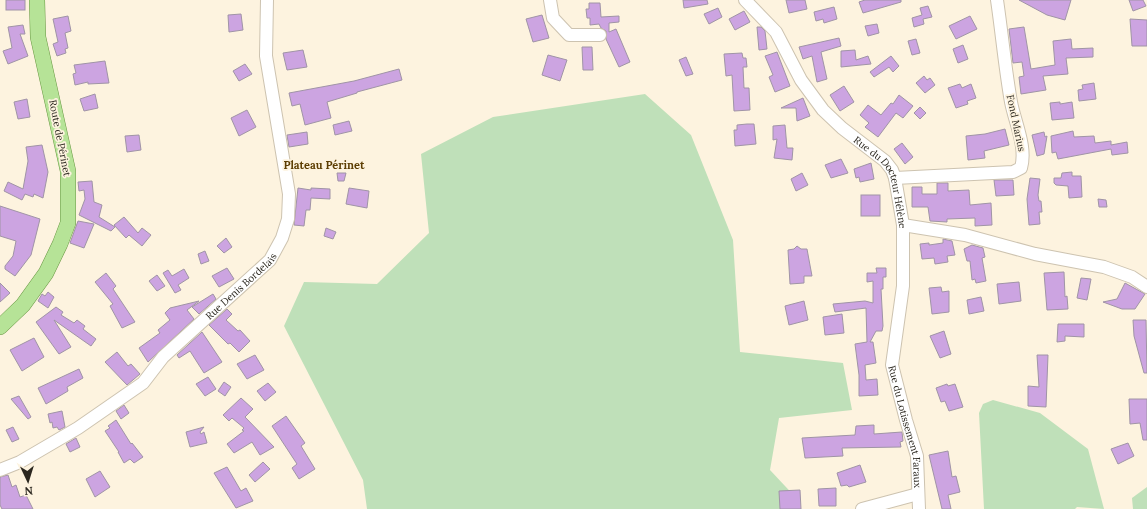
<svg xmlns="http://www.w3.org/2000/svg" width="1147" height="509" font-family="Lora,serif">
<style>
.green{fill:#bfe0b9}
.building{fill:#cca4e1;stroke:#a094a6}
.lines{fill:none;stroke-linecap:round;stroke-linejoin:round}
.minor-casing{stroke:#cdc3b0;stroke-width:14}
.major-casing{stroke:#669540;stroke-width:16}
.minor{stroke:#fff;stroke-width:12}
.major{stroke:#b6e397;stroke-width:15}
.labels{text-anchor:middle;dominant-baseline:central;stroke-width:3.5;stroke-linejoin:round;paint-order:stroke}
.street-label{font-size:10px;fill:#2b271f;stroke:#fdf3df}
.neighbourhood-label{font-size:11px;font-weight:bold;fill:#5d3e03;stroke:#fdf3df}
</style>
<rect width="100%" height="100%" fill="#fdf3df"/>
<g class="green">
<path d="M645,94L691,135L733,240L740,352L843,363L852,410L779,418L770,470L800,502L799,509H367L363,480L284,326L304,282L377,284L429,233L421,154L493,117Z"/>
<path d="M993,400L1040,413L1088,449L1104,509L1077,507L1075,509H984L979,413L983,404Z"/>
<path d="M1147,487V509H1133L1132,498Z"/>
</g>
<g class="building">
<rect x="6" y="0" width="19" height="10"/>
<path d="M683,0H707L708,4L684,8Z"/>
<path d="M786,0H805L807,9L789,13Z"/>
<path d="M865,0H901V2L863,13L859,2Z"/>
<path d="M1019,0H1071L1065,20L1047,15Z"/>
<path d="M1129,0H1143L1146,6L1133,11Z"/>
<path d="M589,3H600L601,17L619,16V22L609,23V32L616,29L630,62L619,67L606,39V31L601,28L599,24L590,25V18H587L586,9H589Z"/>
<path d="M928,6L932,17L923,19L924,24L914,27L912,18L922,15L920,8Z"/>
<path d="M834,7L837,19L824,23L823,19L816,21L814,12Z"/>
<path d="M718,8L722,17L709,24L704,14Z"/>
<path d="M744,11L750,22L735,30L729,19Z"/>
<path d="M241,14L243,30L229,32L228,15Z"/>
<path d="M542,15L549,38L533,42L526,19Z"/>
<path d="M68,16L71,31L65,33L68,48L65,49L66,53L57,56L53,44L58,42L53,19Z"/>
<path d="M970,16L977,29L956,39L949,26Z"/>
<path d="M1130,19L1147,20V46H1132Z"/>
<path d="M877,24L879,33L868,36L865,26Z"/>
<path d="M23,25L25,34H20L28,56L8,64L3,51L12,48L8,27Z"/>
<path d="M757,27H761L765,31L767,49L759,50Z"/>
<path d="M1024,27L1031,69L1055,65L1053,41L1071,39L1072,49L1093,48V57L1066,58L1068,74L1043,76L1046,90L1021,94L1019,77L1024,76L1022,62L1013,63L1009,29Z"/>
<path d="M839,38L841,46L821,52L827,79L817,82L812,56L803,59L799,47Z"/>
<path d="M916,39L920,53L912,55L908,41Z"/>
<path d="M963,45L968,59L958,63L953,49Z"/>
<path d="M582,47H592L593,70H583Z"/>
<path d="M303,50L307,67L287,70L283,53Z"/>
<path d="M855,50L856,60L868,56L871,64L841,67V51Z"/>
<path d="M777,52L790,86L775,92L769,77L773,75L765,56Z"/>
<path d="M742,53L743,58H746L747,67H743L744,88H749L750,110L734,111L732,75L726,76L724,54Z"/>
<path d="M548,55L567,60L560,81L542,75Z"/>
<path d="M891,56L899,66L893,72L889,67L874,77L870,72Z"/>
<path d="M686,57L693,74L686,76L679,60Z"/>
<path d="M105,61L109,83L88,84V82L75,85L73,74L76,73L74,65Z"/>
<path d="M245,64L252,74L239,81L233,71Z"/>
<path d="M399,69L402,80L357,92V93L327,102L331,118L305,125L300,104L292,106L289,93L354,81Z"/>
<path d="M924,76L927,80L930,78L935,85L925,93L916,83Z"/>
<path d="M1094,83L1096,99L1079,101L1078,90L1083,89L1082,85Z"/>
<path d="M960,84L962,88L971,84L976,98L967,101L968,104L956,108L948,88Z"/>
<path d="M844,86L854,102L840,111L830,95Z"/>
<path d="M95,94L98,108L84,111L80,99Z"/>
<path d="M899,95L913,106L903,118L896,113L878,137L865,127L869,123L860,115L868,105L881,115L891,103L893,104Z"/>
<path d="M803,98L810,116L797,121L796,108H781Z"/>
<path d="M27,99L30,117L18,119L14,102Z"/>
<path d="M1060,102V104L1072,102L1074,118L1052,120L1050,103Z"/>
<path d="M920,107L926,113L920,119L914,113Z"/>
<path d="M247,110L256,127L239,136L231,118Z"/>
<path d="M349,121L352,131L335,135L333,125Z"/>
<path d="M747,124H754L756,144L735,146L734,130H737V125Z"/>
<path d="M785,125L787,148H793L792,160L774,158L777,139L773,140V126Z"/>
<path d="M1005,129L1009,145L984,151L985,158L968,160L966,136L985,134Z"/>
<path d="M1073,131L1074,137L1094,136L1095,143L1111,141V145L1127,142L1128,153L1112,155L1111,149L1058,159L1056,152L1052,153L1051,136Z"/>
<path d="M307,132L308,144L289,147L287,135Z"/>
<path d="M1044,132L1045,137L1047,136L1044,154L1037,156L1032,135Z"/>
<path d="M139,135L141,150L127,152L125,136Z"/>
<path d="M902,143L913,157L905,164L894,149Z"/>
<path d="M42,145L48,172L43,198L34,194L33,197L25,194L22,200L4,191L8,182L23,189L28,161L26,147Z"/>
<path d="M841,159L848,173L831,178L825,165Z"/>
<path d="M871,163L874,179L860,182L859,177L856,178L854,169Z"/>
<path d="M1072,172V176H1081L1082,197L1069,198L1068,186L1056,185L1054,183V178H1061L1062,173Z"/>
<path d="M337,173H346L344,181H338Z"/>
<path d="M802,173L808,185L796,191L791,179Z"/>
<path d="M1030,178L1040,179L1038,195L1039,201H1041L1042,212H1039L1040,224L1029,225L1027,199Z"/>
<path d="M994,180H1013L1014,195L996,196Z"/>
<path d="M92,181L94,202L102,205L99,217L115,227L111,231L79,215L85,199L84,190L79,191L78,182Z"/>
<path d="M937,183H948V191L969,190L970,205L991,203L992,225L975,226V218L947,219V222L930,221L928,207H912V187H922V194H937Z"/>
<path d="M298,188L311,190V188L330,189V199L311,198L310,210H306L304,226L294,225Z"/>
<path d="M349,188L369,191L367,208L346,204Z"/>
<rect x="861" y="195" width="19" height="21"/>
<path d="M1098,199L1106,200L1107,207H1099Z"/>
<path d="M0,206L40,219L31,255L15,276L5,269V266L13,256L16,241L0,236Z"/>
<path d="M124,217L138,233L142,228L151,235L142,246L129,235L126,238L114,225Z"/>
<path d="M78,221L94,224L84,248L70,243Z"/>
<path d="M326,228L336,232L333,239L324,236Z"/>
<path d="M226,238L232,247L224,253L217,246Z"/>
<path d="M943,239L952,241L955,255L947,256L948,262L935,264L934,258L922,259L920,244L929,243V245L943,243Z"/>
<path d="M972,245L983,248L985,257L982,258L986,281L976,283L975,279L972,280L970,261H967L964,249Z"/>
<path d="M797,246L801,249H807L812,276H804V283L790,284L788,250L794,249Z"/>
<path d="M205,251L209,261L201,264L198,254Z"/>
<path d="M227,268L234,279L219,287L212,276Z"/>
<path d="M876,268H886V277H883V289H881L883,326L882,331H876L870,342H873L876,363L865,365L866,380L877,379L878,395L859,396V375L855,344L867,342L866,308L835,312L833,304L865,301L873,303V281L867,282V273H877Z"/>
<path d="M184,269L189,278L178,285L181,290L175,293L163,273L168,270L172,276Z"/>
<path d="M1064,272L1065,297L1067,296L1068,309L1047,310L1044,273Z"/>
<path d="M106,273L116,286L113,289L135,322L122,328L110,306L113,304L95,282Z"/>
<path d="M157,275L165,286L157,291L149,281Z"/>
<path d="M1081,278L1091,279L1087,300L1077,298Z"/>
<path d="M1019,282L1021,301L999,304L997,284Z"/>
<path d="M0,283L10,293L0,302Z"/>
<path d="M1125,283L1145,294L1135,309H1122L1103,302L1117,299Z"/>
<path d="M941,287L942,292L949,291V312L932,314L929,288Z"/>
<path d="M48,292L54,297L48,308L38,301L42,294L45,296Z"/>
<path d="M213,294L216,299L199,314L192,307Z"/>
<path d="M981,297L984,311L969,314L967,300Z"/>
<path d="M199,301L187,310L194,319L148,362L139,348L160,333L158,330L170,320L165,313L170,308Z"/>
<path d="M804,301L808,320L789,325L785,306Z"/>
<path d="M56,307L63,312L61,315L74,323L77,320L85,326L83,329L96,339L91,346L54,320L71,347L59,354L36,322Z"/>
<path d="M227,309L232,314L226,320L238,331L240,330L250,341L239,352L230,343L228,344L209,325Z"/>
<path d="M842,314L844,333L825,335L823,317Z"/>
<path d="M1133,320H1146L1147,373H1144L1134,336Z"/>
<path d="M1058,324H1084V337L1065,336V341L1057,342Z"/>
<path d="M944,331L951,354L940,358L930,336Z"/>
<path d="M202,332L222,362L204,373L190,351L179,358L177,355Z"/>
<path d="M34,338L44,357L22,371L10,350Z"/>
<path d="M117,352L128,366L131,364L140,374L127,385L105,362Z"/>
<path d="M255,355L264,370L247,379L237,364Z"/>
<path d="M1037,355H1048L1046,407L1028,406V386L1039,387Z"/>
<path d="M79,369L83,378L67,387L68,391L46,404L38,388Z"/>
<path d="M208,377L216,389L205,396L196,384Z"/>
<path d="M224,382L231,387L225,396L218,391Z"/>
<path d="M268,383L276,392L265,401L257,391Z"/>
<path d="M947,384L948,386L955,384L963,407L949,411L945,401L941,402L936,388Z"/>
<path d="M19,396L31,417L28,419L11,399Z"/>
<path d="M241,398L253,409L245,417L274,447L260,455L252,442L234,453L227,444L244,431L242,430L244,428L232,418L229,421L223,415Z"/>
<path d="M1129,399H1147V440H1143L1140,423L1130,424Z"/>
<path d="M124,405L129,413L121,419L116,411Z"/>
<path d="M62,411L65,427L59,430L57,427L53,428L52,422L50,423L48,414Z"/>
<path d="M286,416L305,443L301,446L315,469L299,479L292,468L297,464L272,426Z"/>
<path d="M116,420L131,444L132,443L143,457L134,463L130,459L124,463L118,452H119L105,431L110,428L108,426Z"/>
<path d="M874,425V434L902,432L903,441L900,442L901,447L842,448L843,456L805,458L802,438L855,435L856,426Z"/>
<path d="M13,427L19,439L12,442L6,430Z"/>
<path d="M204,427L200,432L201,434L204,432L207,443L190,447L186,432Z"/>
<path d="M76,438L80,447L70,452L66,444Z"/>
<path d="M1128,443L1134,456L1118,464L1111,449Z"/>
<path d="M948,451L952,477L956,476L960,492L948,495L951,509H942L929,455Z"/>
<path d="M263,462L270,469L255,482L249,475Z"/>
<path d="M860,465L866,482L849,487L847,485L841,486L837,473Z"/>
<path d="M227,467L241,491L246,488L253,501L236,508L214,473Z"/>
<path d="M100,471L110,487L95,497L86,479Z"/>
<path d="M8,475L12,487L16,485L20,497L26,495L33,509H2L0,505V477Z"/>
<path d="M836,488V506H819L818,489Z"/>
<path d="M800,490L801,509H780L779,491Z"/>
</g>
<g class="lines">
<defs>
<g id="minor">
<path d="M550,0L553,18L569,35H600"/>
<path id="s1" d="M745,0L776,32L801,80L823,110L842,128L885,161L892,170L895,178L903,225V286L892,365L906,420L917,456L919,509"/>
<path d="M895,178L1013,172L1021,168C1027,147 1015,123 1011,102C1005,68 1002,34 997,0"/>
<path d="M903,225L965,235L1035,254L1104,267L1132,277L1147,287"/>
<path id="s2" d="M0,470L20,462L78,428L143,383L163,357L270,260L282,238L288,219L289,194L266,56L267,0"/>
<path d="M862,509L918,494"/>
</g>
<path id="major" d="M0,327L23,305L46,273L60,244L68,223V171L38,37L37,0"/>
</defs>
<use href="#minor" class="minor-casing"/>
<use href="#major" class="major-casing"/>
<use href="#minor" class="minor"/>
<use href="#major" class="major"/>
</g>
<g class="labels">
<g class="street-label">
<text transform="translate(1016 123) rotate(78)">Fond Marius</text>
<text transform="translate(60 138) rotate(79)">Route de Périnet</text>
<text stroke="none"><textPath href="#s1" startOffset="233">Rue du Docteur Hélène</textPath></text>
<text stroke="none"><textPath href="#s2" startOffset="306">Rue Denis Bordelais</textPath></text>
<text stroke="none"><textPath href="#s1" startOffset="488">Rue du Lotissement Faraux</textPath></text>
</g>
<g class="neighbourhood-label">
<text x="324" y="165">Plateau Périnet</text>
</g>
</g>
<g transform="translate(28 481) rotate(176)" stroke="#fdf3df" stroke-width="3" paint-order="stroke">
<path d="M0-3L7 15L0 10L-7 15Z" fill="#2b271f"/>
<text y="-6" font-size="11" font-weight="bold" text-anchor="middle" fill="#2b271f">N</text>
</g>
</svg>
